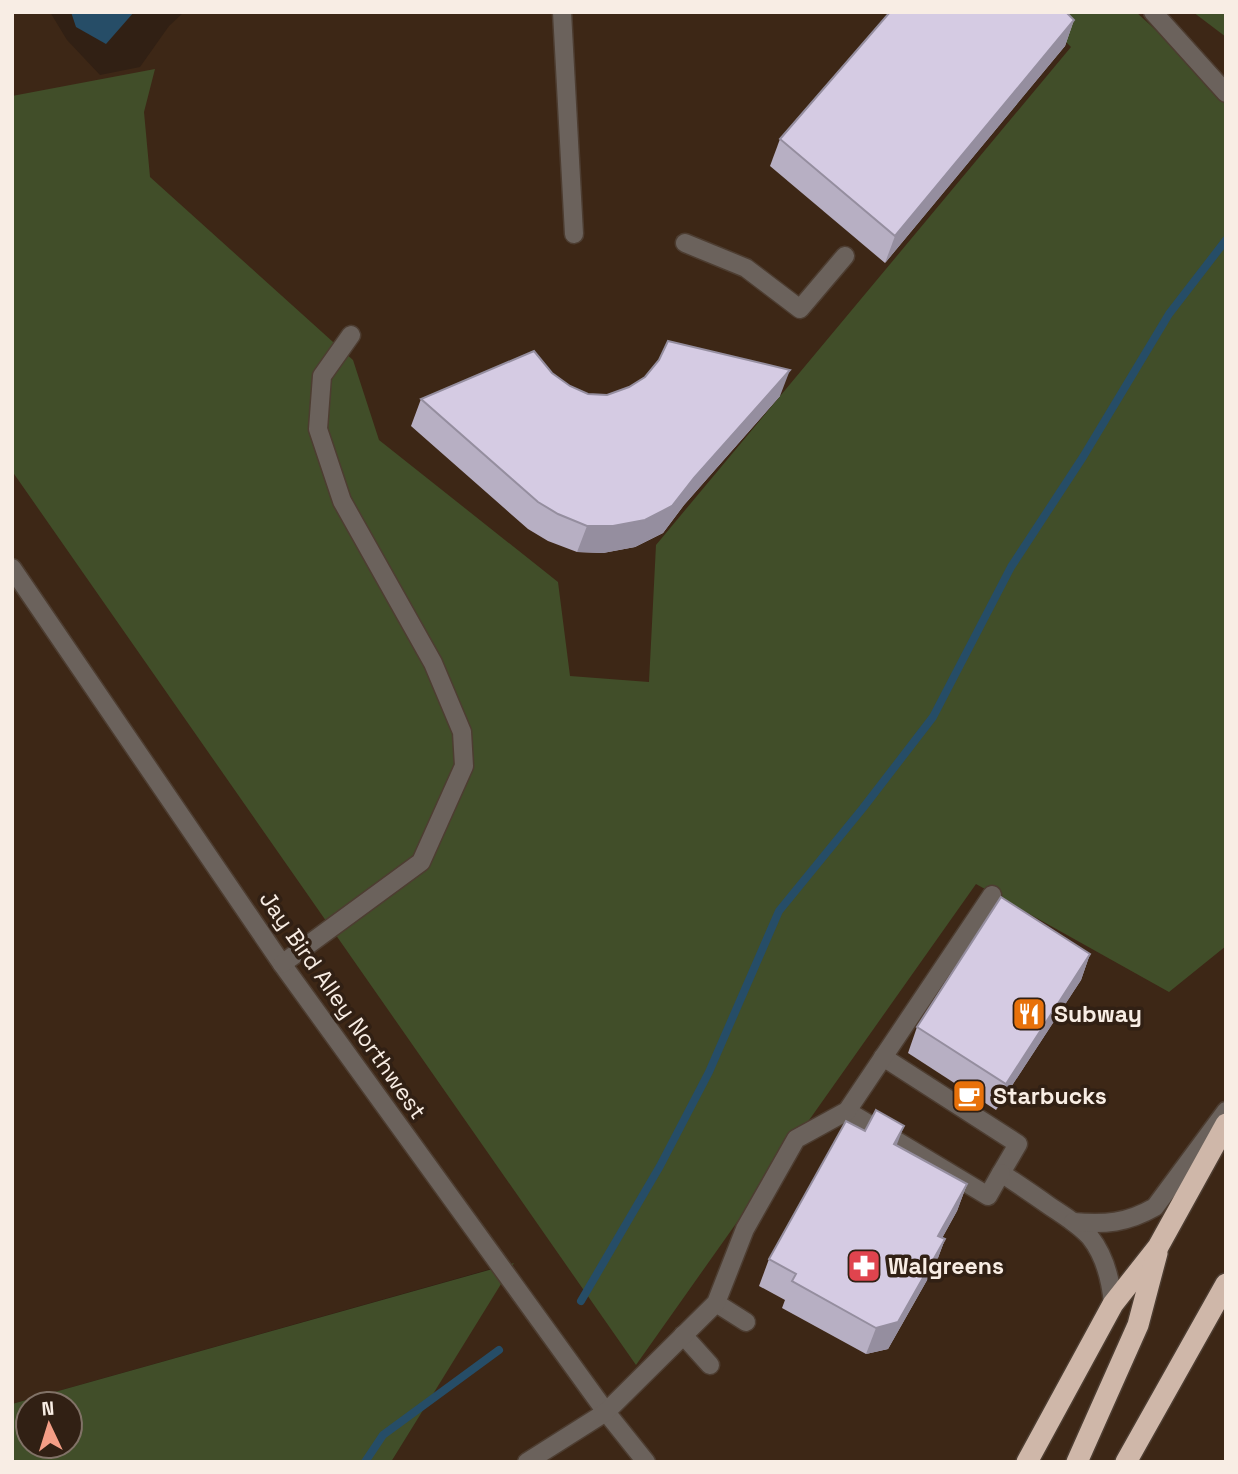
<svg xmlns="http://www.w3.org/2000/svg" width="1238" height="1474" font-family="'Space Grotesk',sans-serif">
<style>
.built{fill:#3d2716}
.green{fill:#414e29;fill-rule:evenodd}
.water{fill:#264d67}
.lines{fill:none;stroke-linecap:round;stroke-linejoin:round}
.stream{stroke:#264d67;stroke-width:8}
.minor-casing{stroke:#4d3d31;stroke-width:21}
.highway-casing{stroke:#4d3d31;stroke-width:24}
.minor{stroke:#6b625c;stroke-width:18}
.highway{stroke:#cfb7a9;stroke-width:21}
.wall{fill:#b7afc3}
.shaded-wall{fill:#958e9f}
.building{fill:#d5cbe3;stroke:#958e9f;stroke-width:2}
.labels{text-anchor:middle;dominant-baseline:central;stroke-width:7;stroke-linejoin:round;paint-order:stroke}
.street-label{font-size:23px;fill:#f8ede4;stroke:#312014}
.poi-label{font-size:23px;font-weight:bold;fill:#f8ede4;stroke:#312014;text-anchor:start}
</style>
<rect width="100%" height="100%" fill="#312014"/>
<path class="built" d="M12,12H50L67,40L100,75L140,67L169,26L184,12H1226V1462H391L512,1263L12,1404Z"/>
<g class="green">
<path d="M1036,12H1136L1226,94V946L1169,992L976,884L636,1365L12,471V96L155,69L144,112L150,177L353,360L379,440L558,582L570,676L649,682L656,545L1071,47Z"/>
<path d="M1193,12H1226V37Z"/>
<path d="M514,1263L391,1462H12V1404ZM28,1404H70V1446H28Z"/>
</g>
<path class="water" d="M71,12H134L106,44L76,27Z"/>
<g class="lines">
<g class="stream">
<path d="M581,1301L660,1166L709,1072L779,911L863,808L933,717L1011,567L1083,457L1169,314L1226,240"/>
<path d="M365,1462L383,1435L499,1350"/>
</g>
<defs>
<g id="minor">
<path d="M562,12L574,234"/>
<path d="M1153,12L1226,93"/>
<path d="M685,243L746,268L800,309L845,256"/>
<path d="M12,568L282,964L606,1412L646,1462"/>
<path d="M282,964L421,862L464,766L462,732L433,663L342,501L318,429L322,376L351,335"/>
<path d="M883,1057L1018,1144L1001,1173C1018,1184 1034,1195 1051,1207C1065,1216 1079,1225 1090,1237C1105,1256 1111,1281 1113,1304"/>
<path d="M847,1111L988,1196L1001,1173"/>
<path d="M1073,1222C1105,1225 1127,1223 1155,1207L1226,1111"/>
<path d="M716,1303L746,1322"/>
<path d="M683,1335L710,1365"/>
<path d="M527,1462L606,1412L716,1303L745,1229L796,1139L847,1111L992,895"/>
</g>
<g id="highway">
<path d="M1027,1462L1113,1304L1158,1247L1226,1124"/>
<path d="M1077,1462L1138,1325L1157,1253"/>
<path d="M1126,1462L1226,1284"/>
</g>
</defs>
<use href="#minor" class="minor-casing"/>
<use href="#highway" class="highway-casing"/>
<use href="#minor" class="minor"/>
<use href="#highway" class="highway"/>
</g>
<g class="wall">
<path d="M1074,20L1065,46L885,263L770,166L780,139Z"/>
<path d="M552,373L570,386L588,394L607,395L780,396L684,505L663,533L635,547L603,553L577,552L548,541L528,529L411,426L421,399Z"/>
<path d="M1090,954L1081,980L996,1110L908,1053L917,1027Z"/>
<path d="M865,1131L897,1146L967,1184L957,1211L942,1238L945,1239L935,1266L888,1349L866,1354L782,1308L785,1300L759,1286L769,1259Z"/>
</g>
<g class="shaded-wall">
<path d="M1074,20L1065,46L885,263L895,236Z"/>
<path d="M790,370L780,396L684,505L663,533L635,547L603,553L577,552L587,526L694,478Z"/>
<path d="M1090,954L1081,980L996,1110L1006,1084Z"/>
<path d="M904,1126L894,1152V1144Z"/>
<path d="M967,1184L957,1211L929,1262L938,1236Z"/>
<path d="M945,1239L935,1266L888,1349L866,1354L876,1328Z"/>
</g>
<g class="building">
<path d="M890,12H1066L1074,20L895,236L780,139Z"/>
<path d="M668,341L790,370L694,478L672,506L645,520L613,526H587L558,514L538,502L421,399L534,351L552,373L570,386L588,394L607,395L629,387L645,377L659,360Z"/>
<path d="M1001,897L1090,954L1006,1084L917,1027Z"/>
<path d="M876,1110L904,1126L894,1144L967,1184L938,1236L945,1239L898,1322L876,1328L792,1281L796,1274L769,1259L846,1121L865,1131Z"/>
</g>
<defs>
<symbol id="restaurant-square" viewBox="-11 -11 22 22"><rect x="-9" y="-9" width="18" height="18" rx="4" fill="#e8710a" stroke="#312014"/><path d="M-5-6h1v4h1v-4h1v4h1v-4h1v5L-1.5 .5V6h-2V.5L-5-1ZM5-6V6H3V1.5H1.5Q1.5-4 5-6Z" fill="#fff"/></symbol>
<symbol id="cafe-square" viewBox="-11 -11 22 22"><rect x="-9" y="-9" width="18" height="18" rx="4" fill="#e8710a" stroke="#312014"/><path d="M-5.5-4.5H6V0H3Q3 3.5 0 3.5H-2.5Q-5.5 3.5-5.5 0ZM3-3.2v2h1.7v-2ZM-6 4.5H4V6H-6Z" fill="#fff"/></symbol>
<symbol id="pharmacy-square" viewBox="-11 -11 22 22"><rect x="-9" y="-9" width="18" height="18" rx="4" fill="#e0444e" stroke="#312014"/><path d="M-2-6h4v4h4v4h-4v4h-4v-4h-4v-4h4Z" fill="#fff"/></symbol>
</defs>
<g fill-rule="evenodd">
<use href="#restaurant-square" x="1010" y="995" width="38" height="38"/>
<use href="#cafe-square" x="950" y="1077" width="38" height="38"/>
<use href="#pharmacy-square" x="845" y="1247" width="38" height="38"/>
</g>
<g class="labels">
<g class="street-label">
<text transform="translate(343 1005) rotate(55)">Jay Bird Alley Northwest</text>
</g>
<g class="poi-label">
<text x="1054" y="1014">Subway</text>
<text x="993" y="1096">Starbucks</text>
<text x="888" y="1266">Walgreens</text>
</g>
</g>
<rect width="1238" height="1474" fill="none" stroke="#f8ede4" stroke-width="28"/>
<g transform="translate(49 1425) rotate(356)"><circle r="33" fill="#312014" stroke="#817267" stroke-width="2"/>
<path d="M0-5L12 26L0 18L-12 26Z" fill="#f49e86"/>
<text y="-10" font-size="19" font-weight="bold" text-anchor="middle" fill="#f8ede4">N</text>
</g>
</svg>
